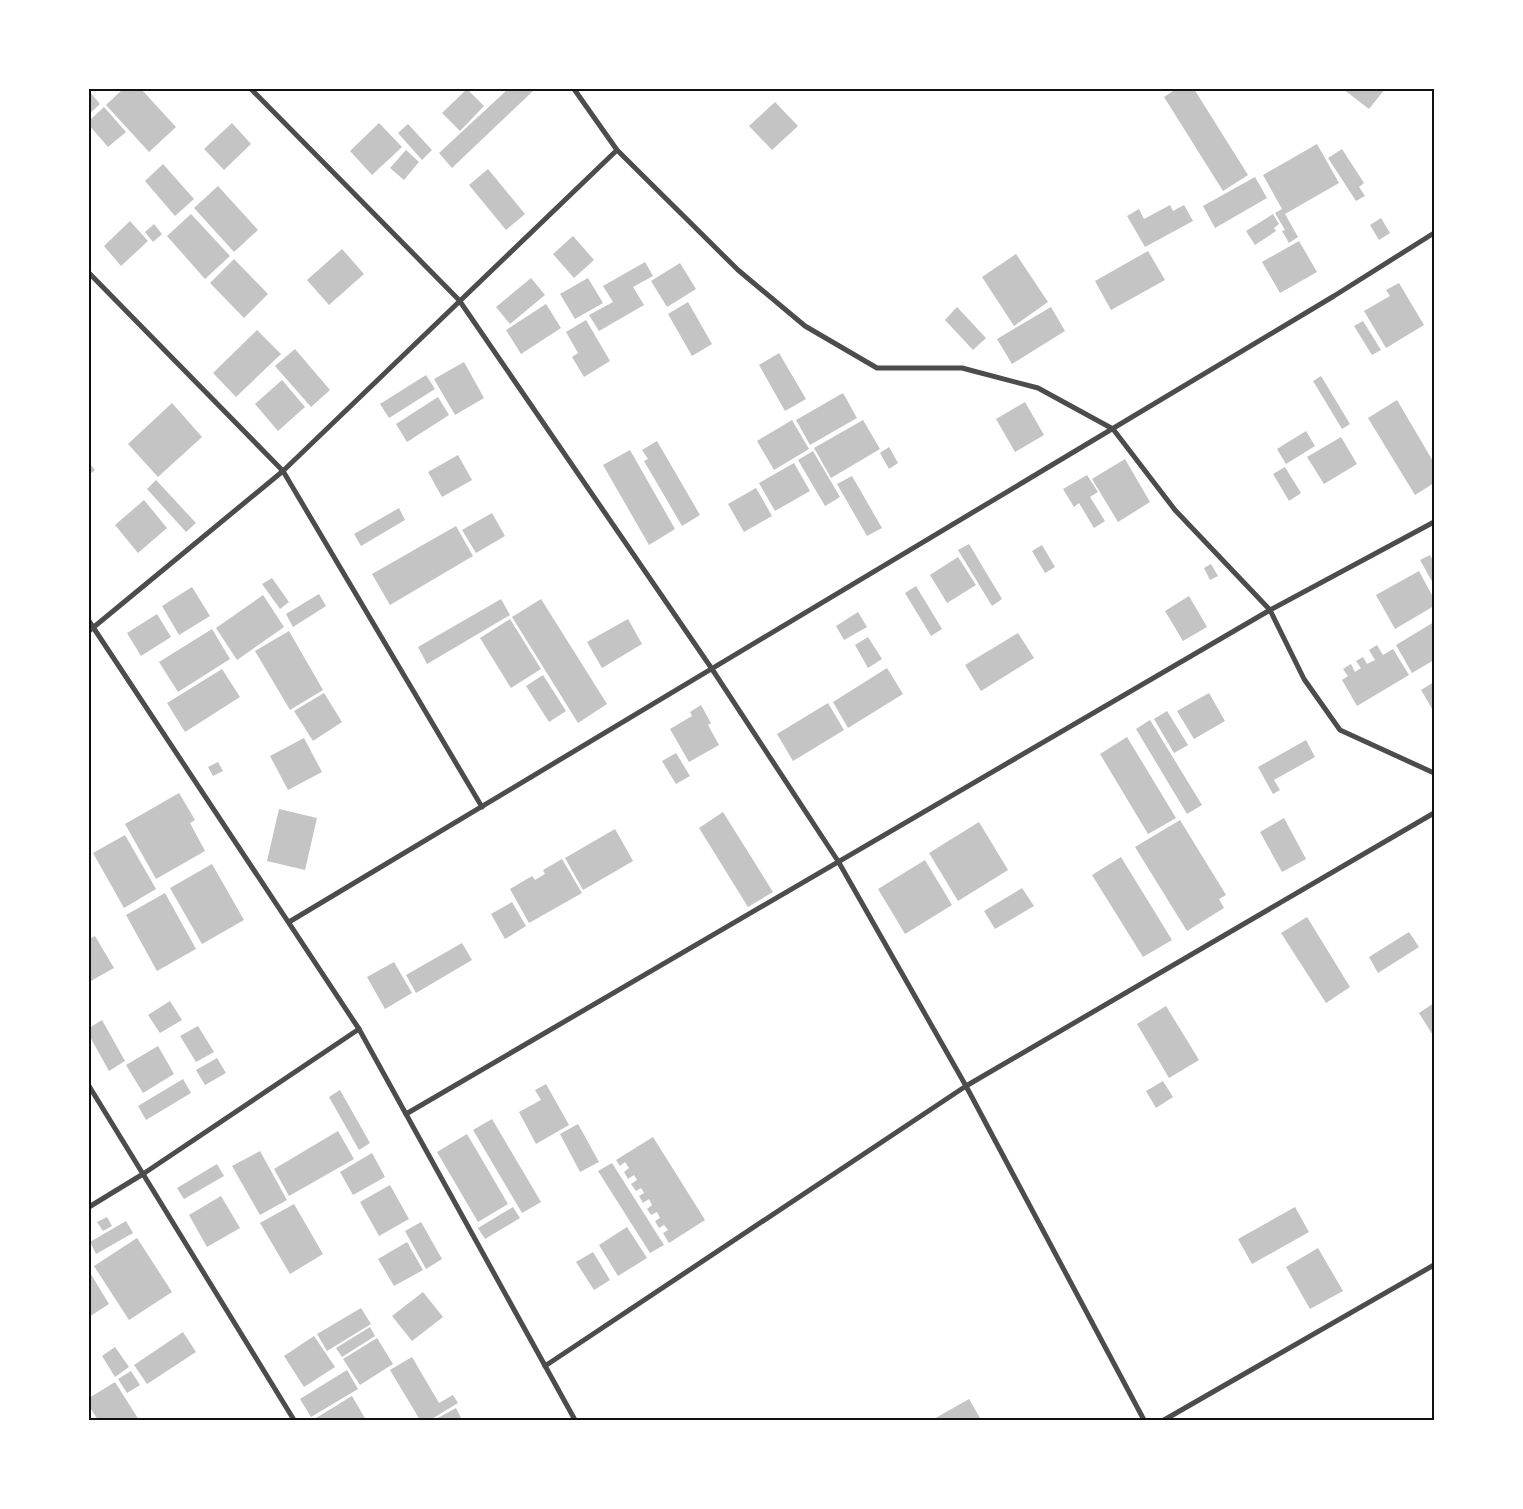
<svg xmlns="http://www.w3.org/2000/svg" width="1523" height="1509" font-family="'Playfair Display',serif">
<style>
.building{fill:#c4c4c4}
.lines{fill:none;stroke-linecap:round;stroke-linejoin:round}
.minor{stroke:#4c4c4c;stroke-width:5}
.neatline{fill:none;stroke:#111;stroke-width:2}
</style>
<rect width="100%" height="100%" fill="#fff"/>
<g class="building">
<path d="M123,89H141L176,127L149,152L106,105Z"/>
<path d="M467,89L484,106L460,131L442,113Z"/>
<path d="M508,89H531L533,91L452,168L439,153Z"/>
<path d="M1176,89H1194L1248,175L1223,191L1164,97Z"/>
<path d="M1343,89H1385L1369,109Z"/>
<path d="M89,91L100,104L89,114Z"/>
<path d="M775,102L798,126L772,150L749,126Z"/>
<path d="M104,107L126,132L108,147L89,125V121Z"/>
<path d="M232,123L251,144L224,170L204,149Z"/>
<path d="M379,123L402,147L372,175L350,151Z"/>
<path d="M408,124L432,150L422,160L398,133Z"/>
<path d="M1317,144L1339,183L1285,214L1298,237L1289,243L1282,231L1285,230L1275,213L1282,209L1263,175Z"/>
<path d="M1342,149L1364,183L1359,187L1365,196L1356,201L1328,158Z"/>
<path d="M406,150L419,162L404,180L390,168Z"/>
<path d="M163,164L194,199L175,216L145,181Z"/>
<path d="M488,169L525,214L506,230L469,185Z"/>
<path d="M1255,177L1267,198L1215,228L1203,206Z"/>
<path d="M218,186L258,230L234,252L194,208Z"/>
<path d="M1170,205L1173,211L1184,205L1193,221L1145,247L1127,216L1139,209L1144,219Z"/>
<path d="M191,214L230,256L205,279L167,236Z"/>
<path d="M1273,214L1279,224L1274,228L1276,231L1255,245L1246,231Z"/>
<path d="M1381,218L1390,233L1379,240L1370,225Z"/>
<path d="M130,221L148,241L121,266L104,246Z"/>
<path d="M154,224L162,234L153,242L145,232Z"/>
<path d="M573,236L594,260L574,278L553,254Z"/>
<path d="M1299,241L1317,272L1280,293L1262,262Z"/>
<path d="M342,249L364,274L329,305L307,280Z"/>
<path d="M1148,251L1165,280L1111,310L1095,281Z"/>
<path d="M1016,254L1048,302L1014,326L982,277Z"/>
<path d="M234,259L268,294L244,318L210,283Z"/>
<path d="M645,262L653,276L633,287L644,305L599,331L589,315L613,302L603,286Z"/>
<path d="M680,263L696,289L667,307L651,281Z"/>
<path d="M531,278L545,295L510,324L496,307Z"/>
<path d="M588,278L603,303L575,319L560,294Z"/>
<path d="M1399,283L1424,325L1386,348L1364,311L1390,296L1386,290Z"/>
<path d="M688,302L712,344L692,356L668,314Z"/>
<path d="M546,304L561,328L521,354L506,330Z"/>
<path d="M957,307L986,338L973,350L945,320Z"/>
<path d="M1051,307L1065,331L1012,364L997,339Z"/>
<path d="M586,320L610,361L584,377L572,357L578,353L566,332Z"/>
<path d="M1363,321L1381,350L1372,355L1354,326Z"/>
<path d="M257,330L281,354L236,397L213,373Z"/>
<path d="M295,349L330,390L311,407L275,366Z"/>
<path d="M779,353L806,399L785,411L759,365Z"/>
<path d="M464,362L484,398L455,415L434,379Z"/>
<path d="M426,375L435,389L389,418L380,404Z"/>
<path d="M1321,376L1350,424L1342,429L1313,381Z"/>
<path d="M282,380L305,407L278,431L255,404Z"/>
<path d="M843,393L857,418L810,445L796,420Z"/>
<path d="M438,397L449,415L407,442L396,424Z"/>
<path d="M1397,400L1434,463V483L1415,495L1368,418Z"/>
<path d="M1025,402L1044,435L1015,452L996,419Z"/>
<path d="M172,403L202,437L158,477L128,444Z"/>
<path d="M792,420L809,449L774,470L757,441Z"/>
<path d="M863,420L880,449L831,478L814,448Z"/>
<path d="M1306,431L1315,446L1286,464L1277,449Z"/>
<path d="M1341,437L1357,464L1324,484L1307,457Z"/>
<path d="M657,441L700,515L682,526L644,461L648,459L642,450Z"/>
<path d="M889,447L898,463L889,469L880,453Z"/>
<path d="M630,450L675,529L649,545L603,465Z"/>
<path d="M813,451L840,497L825,506L798,460Z"/>
<path d="M458,455L472,480L442,497L428,472Z"/>
<path d="M1125,459L1150,502L1118,522L1092,479Z"/>
<path d="M89,463L95,470L89,475Z"/>
<path d="M794,463L810,491L775,511L759,483Z"/>
<path d="M1285,467L1301,493L1289,501L1273,474Z"/>
<path d="M1087,475L1098,492L1090,497L1105,521L1094,528L1079,503L1074,507L1063,489Z"/>
<path d="M852,476L882,528L867,536L837,484Z"/>
<path d="M156,480L196,523L186,532L147,489Z"/>
<path d="M756,488L772,516L744,532L728,504Z"/>
<path d="M144,500L167,528L138,553L115,525Z"/>
<path d="M399,508L405,520L361,546L354,534Z"/>
<path d="M492,513L505,536L476,553L462,530Z"/>
<path d="M456,526L473,556L390,605L372,574Z"/>
<path d="M969,544L1002,599L992,606L958,550Z"/>
<path d="M1042,545L1055,567L1045,573L1032,551Z"/>
<path d="M1430,555L1434,563V585L1420,560Z"/>
<path d="M958,557L976,585L947,603L930,575Z"/>
<path d="M1211,564L1218,576L1210,580L1204,568Z"/>
<path d="M1419,571L1434,599V606L1395,629L1376,595Z"/>
<path d="M272,578L289,602L280,609L262,584Z"/>
<path d="M916,586L942,629L931,636L905,593Z"/>
<path d="M192,587L210,616L179,635L162,606Z"/>
<path d="M319,594L326,606L293,627L286,614Z"/>
<path d="M263,595L284,627L237,660L216,628Z"/>
<path d="M1189,596L1207,627L1183,641L1165,611Z"/>
<path d="M501,599L510,615L427,664L418,647Z"/>
<path d="M541,599L607,704L578,723L512,617Z"/>
<path d="M858,612L867,627L844,640L836,626Z"/>
<path d="M157,614L171,637L141,656L127,633Z"/>
<path d="M510,619L541,669L511,688L480,638Z"/>
<path d="M628,619L642,644L602,668L587,642Z"/>
<path d="M1434,622V660L1412,673L1396,645Z"/>
<path d="M212,629L230,659L178,692L159,662Z"/>
<path d="M289,631L323,690L290,710L255,651Z"/>
<path d="M1018,633L1034,658L981,691L965,665Z"/>
<path d="M868,637L882,659L868,668L855,645Z"/>
<path d="M1377,645L1383,655L1393,649L1409,675L1357,706L1342,680L1348,676L1343,669L1351,664L1355,672L1361,668L1356,661L1363,657L1367,664L1375,660L1369,650Z"/>
<path d="M887,668L903,694L848,728L833,702Z"/>
<path d="M222,669L240,697L185,732L167,703Z"/>
<path d="M543,675L566,711L549,722L526,686Z"/>
<path d="M1434,682V712L1421,690Z"/>
<path d="M324,693L342,722L313,741L294,711Z"/>
<path d="M1209,693L1225,721L1194,739L1177,711Z"/>
<path d="M828,703L844,730L793,761L777,734Z"/>
<path d="M701,705L711,723L708,725L719,745L689,762L670,729L692,716L690,712Z"/>
<path d="M1167,711L1188,745L1174,753L1154,719Z"/>
<path d="M1150,720L1202,805L1187,814L1136,729Z"/>
<path d="M1127,737L1176,818L1148,834L1100,754Z"/>
<path d="M304,738L322,772L288,790L270,756Z"/>
<path d="M1306,740L1315,757L1274,780L1280,790L1273,794L1258,767Z"/>
<path d="M676,753L690,776L676,784L662,761Z"/>
<path d="M218,762L223,771L213,776L208,767Z"/>
<path d="M179,793L195,820L190,823L205,851L156,879L125,824Z"/>
<path d="M279,809L317,818L305,870L267,861Z"/>
<path d="M723,812L773,892L748,907L699,828Z"/>
<path d="M1284,818L1306,859L1282,872L1260,832Z"/>
<path d="M1180,820L1226,895L1219,899L1224,908L1187,931L1135,847Z"/>
<path d="M979,822L1008,870L958,901L929,853Z"/>
<path d="M615,829L633,861L583,890L565,858Z"/>
<path d="M125,835L156,889L124,908L93,853Z"/>
<path d="M1121,857L1172,940L1143,957L1092,875Z"/>
<path d="M562,859L582,893L529,923L510,889L532,876L535,880L545,874L543,870Z"/>
<path d="M925,860L952,905L905,934L878,889Z"/>
<path d="M212,864L244,920L202,944L170,888Z"/>
<path d="M1022,888L1034,906L995,929L984,911Z"/>
<path d="M165,893L196,949L157,971L126,915Z"/>
<path d="M512,902L526,926L505,939L491,914Z"/>
<path d="M1307,917L1350,987L1326,1003L1281,933Z"/>
<path d="M1409,932L1419,947L1378,973L1369,957Z"/>
<path d="M95,936L114,968L89,982V939Z"/>
<path d="M462,943L472,960L416,993L406,975Z"/>
<path d="M394,962L412,993L385,1009L367,977Z"/>
<path d="M170,1001L182,1020L160,1033L148,1015Z"/>
<path d="M1434,1003V1037L1419,1013Z"/>
<path d="M1166,1006L1199,1060L1169,1078L1137,1024Z"/>
<path d="M102,1020L125,1061L109,1071L89,1035V1028Z"/>
<path d="M198,1026L214,1052L196,1062L180,1036Z"/>
<path d="M158,1046L174,1074L143,1093L126,1065Z"/>
<path d="M217,1058L226,1073L205,1085L196,1070Z"/>
<path d="M183,1079L191,1093L146,1120L138,1106Z"/>
<path d="M1163,1081L1173,1097L1156,1108L1146,1091Z"/>
<path d="M546,1084L569,1125L536,1144L519,1112L541,1100L535,1090Z"/>
<path d="M340,1090L370,1143L359,1150L329,1097Z"/>
<path d="M492,1119L541,1202L522,1213L473,1130Z"/>
<path d="M578,1124L599,1162L580,1172L560,1134Z"/>
<path d="M338,1131L354,1159L289,1196L274,1169Z"/>
<path d="M467,1134L508,1204L478,1222L437,1152Z"/>
<path d="M653,1137L705,1220L669,1243L663,1233L668,1230L664,1225L659,1228L655,1221L660,1218L657,1212L651,1215L647,1209L652,1205L649,1199L643,1203L639,1196L644,1193L641,1188L636,1191L631,1184L637,1180L634,1175L628,1179L624,1172L629,1168L625,1162L620,1166L616,1160Z"/>
<path d="M260,1151L287,1200L260,1215L232,1166Z"/>
<path d="M372,1153L385,1177L353,1195L340,1172Z"/>
<path d="M612,1163L664,1245L650,1253L598,1171Z"/>
<path d="M217,1164L224,1176L184,1199L177,1188Z"/>
<path d="M390,1185L409,1219L379,1236L360,1202Z"/>
<path d="M221,1196L240,1228L207,1247L189,1215Z"/>
<path d="M294,1204L323,1254L290,1274L260,1223Z"/>
<path d="M513,1207L520,1218L485,1239L478,1228Z"/>
<path d="M1295,1207L1309,1232L1252,1264L1238,1239Z"/>
<path d="M107,1217L112,1226L103,1231L97,1222Z"/>
<path d="M126,1221L133,1233L96,1254L90,1242Z"/>
<path d="M421,1222L442,1259L426,1269L405,1231Z"/>
<path d="M627,1227L647,1258L618,1276L599,1245Z"/>
<path d="M137,1238L172,1292L129,1320L94,1266Z"/>
<path d="M407,1242L423,1270L394,1286L378,1259Z"/>
<path d="M1318,1248L1343,1291L1310,1309L1286,1267Z"/>
<path d="M593,1252L610,1280L594,1290L576,1262Z"/>
<path d="M89,1271L109,1304L89,1317Z"/>
<path d="M423,1292L443,1317L412,1341L392,1316Z"/>
<path d="M361,1308L371,1324L327,1351L317,1334Z"/>
<path d="M370,1327L375,1336L342,1357L336,1348Z"/>
<path d="M183,1332L196,1352L147,1384L134,1365Z"/>
<path d="M314,1336L335,1367L304,1387L284,1356Z"/>
<path d="M377,1338L393,1364L360,1385L343,1359Z"/>
<path d="M115,1347L129,1367L115,1377L102,1356Z"/>
<path d="M412,1357L439,1403L453,1395L458,1403L430,1420H420L390,1370Z"/>
<path d="M347,1370L358,1389L311,1417L300,1399Z"/>
<path d="M131,1371L140,1385L127,1393L118,1379Z"/>
<path d="M115,1382L139,1420H98L89,1406V1398Z"/>
<path d="M352,1396L366,1420H317L316,1418Z"/>
<path d="M969,1399L980,1418L976,1420H932Z"/>
<path d="M456,1408L462,1420H434Z"/>
</g>
<g class="lines">
<g class="minor">
<path d="M251,89L459,300L712,669L838,861L966,1086L1144,1420"/>
<path d="M574,89L617,150L738,270L805,326L877,368H962L1038,388L1113,429L1175,510L1270,610L1304,679L1340,730L1434,773"/>
<path d="M89,273L283,471L482,807"/>
<path d="M89,621L359,1029L575,1420"/>
<path d="M89,631L283,471L617,150"/>
<path d="M289,922L1334,296L1434,233"/>
<path d="M89,1086L294,1420"/>
<path d="M406,1114L1270,610L1434,522"/>
<path d="M89,1207L143,1174L359,1029"/>
<path d="M545,1366L966,1086L1434,813"/>
<path d="M1164,1420L1434,1265"/>
</g>
</g>
<rect width="1523" height="1509" fill="none" stroke="#ffffff" stroke-width="180"/>
<rect x="90" y="90" width="1343" height="1329" class="neatline"/>
</svg>
